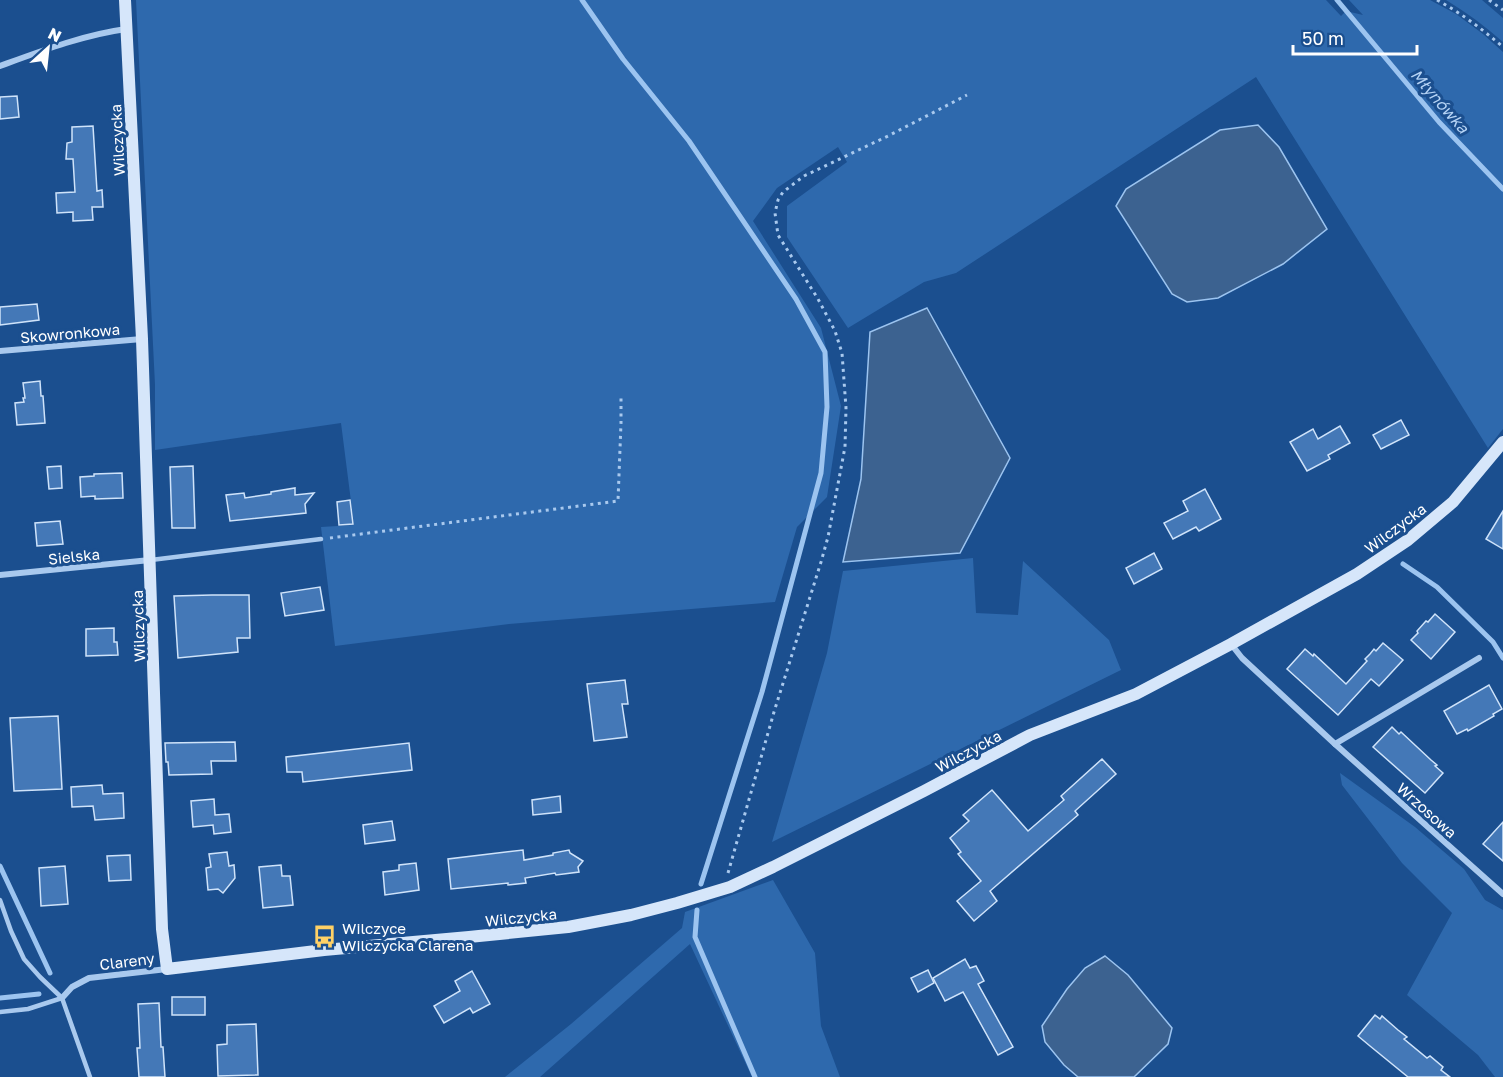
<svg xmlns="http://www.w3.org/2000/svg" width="1503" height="1077" font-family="'Golos Text',sans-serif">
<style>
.green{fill:#2e69ad}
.water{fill:#3c6290;stroke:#9cc4f0;stroke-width:1.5}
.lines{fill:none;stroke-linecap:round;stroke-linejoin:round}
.stream{stroke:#9cc4f0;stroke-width:5}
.building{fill:#4478b7;stroke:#cfe3fa;stroke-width:1.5}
.path{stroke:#a9c9ee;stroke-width:3;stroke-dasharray:3 4.5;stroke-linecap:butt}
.lane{stroke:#a9c9ee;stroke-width:4.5}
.street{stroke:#a9c9ee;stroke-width:6}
.secondary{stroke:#d6e6fa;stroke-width:12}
.labels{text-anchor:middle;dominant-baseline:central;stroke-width:6;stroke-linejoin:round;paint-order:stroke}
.street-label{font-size:15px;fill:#fff;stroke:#1b4f8f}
.poi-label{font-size:15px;fill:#fff;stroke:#1b4f8f;text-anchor:start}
.water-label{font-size:16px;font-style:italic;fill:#b5d3f5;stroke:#1b4f8f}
</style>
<rect width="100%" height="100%" fill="#1b4f8f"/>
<g class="green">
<path d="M136,0H1326L1341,16L1346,11L1363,15L1349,0H1430L1456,14L1483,34L1503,52V429L1488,448L1256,77L956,273L924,282L848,328L787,237V206L847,162L838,147L777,188L753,221L821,328L841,406L827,497L797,527L775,602L509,624L335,646L321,527L354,525L341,423L155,450V385Z"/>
<path d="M1446,0H1482L1503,18V42C1485,26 1466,12 1446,0Z"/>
<path d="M973,558L976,613L1018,615L1023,561L1109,640L1121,670L772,842L827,653L843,571Z"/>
<path d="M1340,773L1415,827L1464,869L1485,900L1503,910V1077H1495L1478,1055L1407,995L1452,913L1402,863L1342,785Z"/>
<path d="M773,880L815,953L821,1026L840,1077H752L690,944L540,1077H505L571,1024L682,928L685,912Z"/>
</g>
<g class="water">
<path d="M1258,125L1279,147L1327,229L1283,264L1218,298L1187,302L1172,294L1116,206L1126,189L1220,130Z"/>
<path d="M927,308L1010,458L960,553L843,562L861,479L870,332Z"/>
<path d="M1105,956L1128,975L1172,1028L1168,1044L1134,1077H1078L1064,1065L1045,1042L1042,1026L1067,989L1085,968Z"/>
</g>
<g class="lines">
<g class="stream">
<path d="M582,0L623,59L689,141L796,299L825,352L827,407L821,473L762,692L701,884"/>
<path d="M1337,0L1439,122L1503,189"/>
<path d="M1403,564L1437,587L1493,642L1503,658"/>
<path d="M0,866L50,973"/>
<path d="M697,910L695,937L755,1077"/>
<path d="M0,998L39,994"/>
</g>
</g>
<g class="building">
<path d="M17,96L19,117L0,119V97Z"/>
<path d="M93,126L97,191L102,190L103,207H92L93,220L73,221V212L57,213L56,193L75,192L73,159H66L67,143L72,142V127Z"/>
<path d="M37,304L39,320L0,325V307Z"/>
<path d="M40,381L41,396H43L45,423L17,425L15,403L24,402L23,398H25L23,383Z"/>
<path d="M1401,420L1409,435L1381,449L1373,435Z"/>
<path d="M1340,426L1350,443L1328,455L1330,459L1307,471L1290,442L1313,429L1318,439Z"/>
<path d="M61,466L62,488L49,489L47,467Z"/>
<path d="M193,466L195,528H172L170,467Z"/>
<path d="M122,473L123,498L95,499V496L81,497L80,477L94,476V474Z"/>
<path d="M295,488V495L314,493L305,504L306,513L230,521L226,495L244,493L245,498L271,494V492Z"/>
<path d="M1205,489L1221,519L1199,531L1196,527L1173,539L1164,523L1188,511L1183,501Z"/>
<path d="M350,500L353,524L339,525L337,502Z"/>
<path d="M1503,511V549L1486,539Z"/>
<path d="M60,521L63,544L37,546L35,523Z"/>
<path d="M1154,553L1162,569L1134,584L1126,568Z"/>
<path d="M320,587L324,610L285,616L281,593Z"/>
<path d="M212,595H249L250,638H237L238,652L178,658L174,596Z"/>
<path d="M1435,614L1455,632L1431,659L1411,640L1418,633L1417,631L1426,621L1428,622Z"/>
<path d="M114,628V642H117L118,655L86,656V629Z"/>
<path d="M1383,643L1403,660L1379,686L1371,679L1338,715L1287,669L1305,649L1313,656L1314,654L1346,684L1367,661L1365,659L1370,654L1374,649L1376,651Z"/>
<path d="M625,680L628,704H622L627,737L594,741L587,684Z"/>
<path d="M1489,685L1502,709L1493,714L1494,716L1468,731L1467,729L1457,734L1444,711Z"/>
<path d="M58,716L62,789L14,791L10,718Z"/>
<path d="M1392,727L1399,734L1401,732L1431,760L1437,765L1435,766L1443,773L1425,793L1373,747Z"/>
<path d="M235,742L236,761H211L212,774L169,775L168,762H166L165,743Z"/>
<path d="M409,743L412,770L303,782L302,772H287L286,757Z"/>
<path d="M1102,759L1116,774L1075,811L1078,815L990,891L997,901L974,921L957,901L981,881L958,854L961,852L950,838L969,821L963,815L992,790L1028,831L1064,800L1061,796Z"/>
<path d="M102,785L103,794L123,793L124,818L95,820L93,806L72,807L71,787Z"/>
<path d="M560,796L561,812L533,815L532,800Z"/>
<path d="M214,799L215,815L229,814L231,832L214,834L213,825L193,827L191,801Z"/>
<path d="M392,821L395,840L365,844L363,825Z"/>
<path d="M1503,822V861L1483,844Z"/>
<path d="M523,850L524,860L553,855V853L569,850L570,853L583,861L578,867L579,872L556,875L555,873L525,878L526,883L508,885V883L451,889L448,859Z"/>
<path d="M227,852L229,866L234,865L235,878L223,893L218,889L208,890L206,868L211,867L209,854Z"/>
<path d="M130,855L131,880L109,881L107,856Z"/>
<path d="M416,863L419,890L385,895L383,872L399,870V865Z"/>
<path d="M281,865L282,876H290L293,905L263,908L259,867Z"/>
<path d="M65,866L68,904L41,906L39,868Z"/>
<path d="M965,959L970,968L976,966L984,981L978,984L1013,1047L998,1055L963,992L945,1001L933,978Z"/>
<path d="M928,970L934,983L918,992L911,978Z"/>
<path d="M472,971L490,1004L473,1013L470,1008L444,1023L434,1006L460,991L455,981Z"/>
<rect x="172" y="997" width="33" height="18"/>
<path d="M159,1003L161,1047H163L165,1077H139L137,1048H140L138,1004Z"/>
<path d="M1375,1015L1380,1019L1382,1016L1398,1030L1407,1037L1404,1039L1427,1058L1430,1056L1443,1067L1441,1070L1450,1077H1408L1370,1046L1358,1036Z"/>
<path d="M256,1024L258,1075L218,1076L217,1045L227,1044V1025Z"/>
</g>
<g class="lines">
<g class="path">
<path d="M1437,0C1461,13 1482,29 1503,47"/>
<path d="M1489,0L1503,10"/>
<path d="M330,538L618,501L621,423V394"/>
<path d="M728,873L774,712L821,562L828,537L845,447L846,408L842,353L835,331L818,299L778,235L775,213L778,200L783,192L804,176L888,136L967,95"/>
</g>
<g class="lane">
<path d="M151,560L321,539"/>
<path d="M0,900L11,931L24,959L40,977L62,998L90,1077"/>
<path d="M0,1012L28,1009L62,998"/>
</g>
<g class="street">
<path d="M0,66C41,51 83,35 126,29"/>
<path d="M0,351L142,339"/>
<path d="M0,575L150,560"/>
<path d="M1231,644L1242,658L1335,744L1503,894"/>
<path d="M1335,744L1479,658"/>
<path d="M62,998L72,987L89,978L167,969"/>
</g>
<path class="secondary" d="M125,0L142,339L162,929L167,969L324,950L469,937L568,927L631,915L677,903L730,887L773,867L924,791L1030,735L1136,694L1231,644L1357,574L1408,540L1453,502L1503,442"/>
</g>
<defs>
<symbol id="bus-bare" viewBox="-9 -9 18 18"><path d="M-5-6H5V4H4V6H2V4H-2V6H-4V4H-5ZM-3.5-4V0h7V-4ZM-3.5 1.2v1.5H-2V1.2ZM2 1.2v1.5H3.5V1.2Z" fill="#ffd166" stroke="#1b4f8f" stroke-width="2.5" paint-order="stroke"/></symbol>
</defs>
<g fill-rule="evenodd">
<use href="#bus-bare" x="308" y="920" width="33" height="33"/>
</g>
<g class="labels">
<g class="street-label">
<text transform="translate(117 140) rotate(-93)">Wilczycka</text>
<text transform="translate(70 333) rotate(-5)">Skowronkowa</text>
<text transform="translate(1395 528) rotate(-37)">Wilczycka</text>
<text transform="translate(74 556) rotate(-6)">Sielska</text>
<text transform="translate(138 626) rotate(-92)">Wilczycka</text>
<text transform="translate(968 751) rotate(-28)">Wilczycka</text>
<text transform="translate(1427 810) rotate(42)">Wrzosowa</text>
<text transform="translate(521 917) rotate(-6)">Wilczycka</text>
<text transform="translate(127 961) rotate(-7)">Clareny</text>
</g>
<g class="poi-label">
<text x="342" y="928">Wilczyce<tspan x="342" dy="17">Wilczycka Clarena</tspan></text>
</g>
<g class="water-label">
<text transform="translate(1440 101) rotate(49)">Młynówka</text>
</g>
</g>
<g transform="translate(48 48) rotate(27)" stroke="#1b4f8f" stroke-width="4.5" paint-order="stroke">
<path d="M0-4.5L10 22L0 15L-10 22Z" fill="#ffffff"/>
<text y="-9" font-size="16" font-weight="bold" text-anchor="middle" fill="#ffffff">N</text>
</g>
<path d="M1293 45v9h124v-9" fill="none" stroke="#ffffff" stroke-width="3"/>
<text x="1302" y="45" font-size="18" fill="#ffffff" stroke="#1b4f8f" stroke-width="4.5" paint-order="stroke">50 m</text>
</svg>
